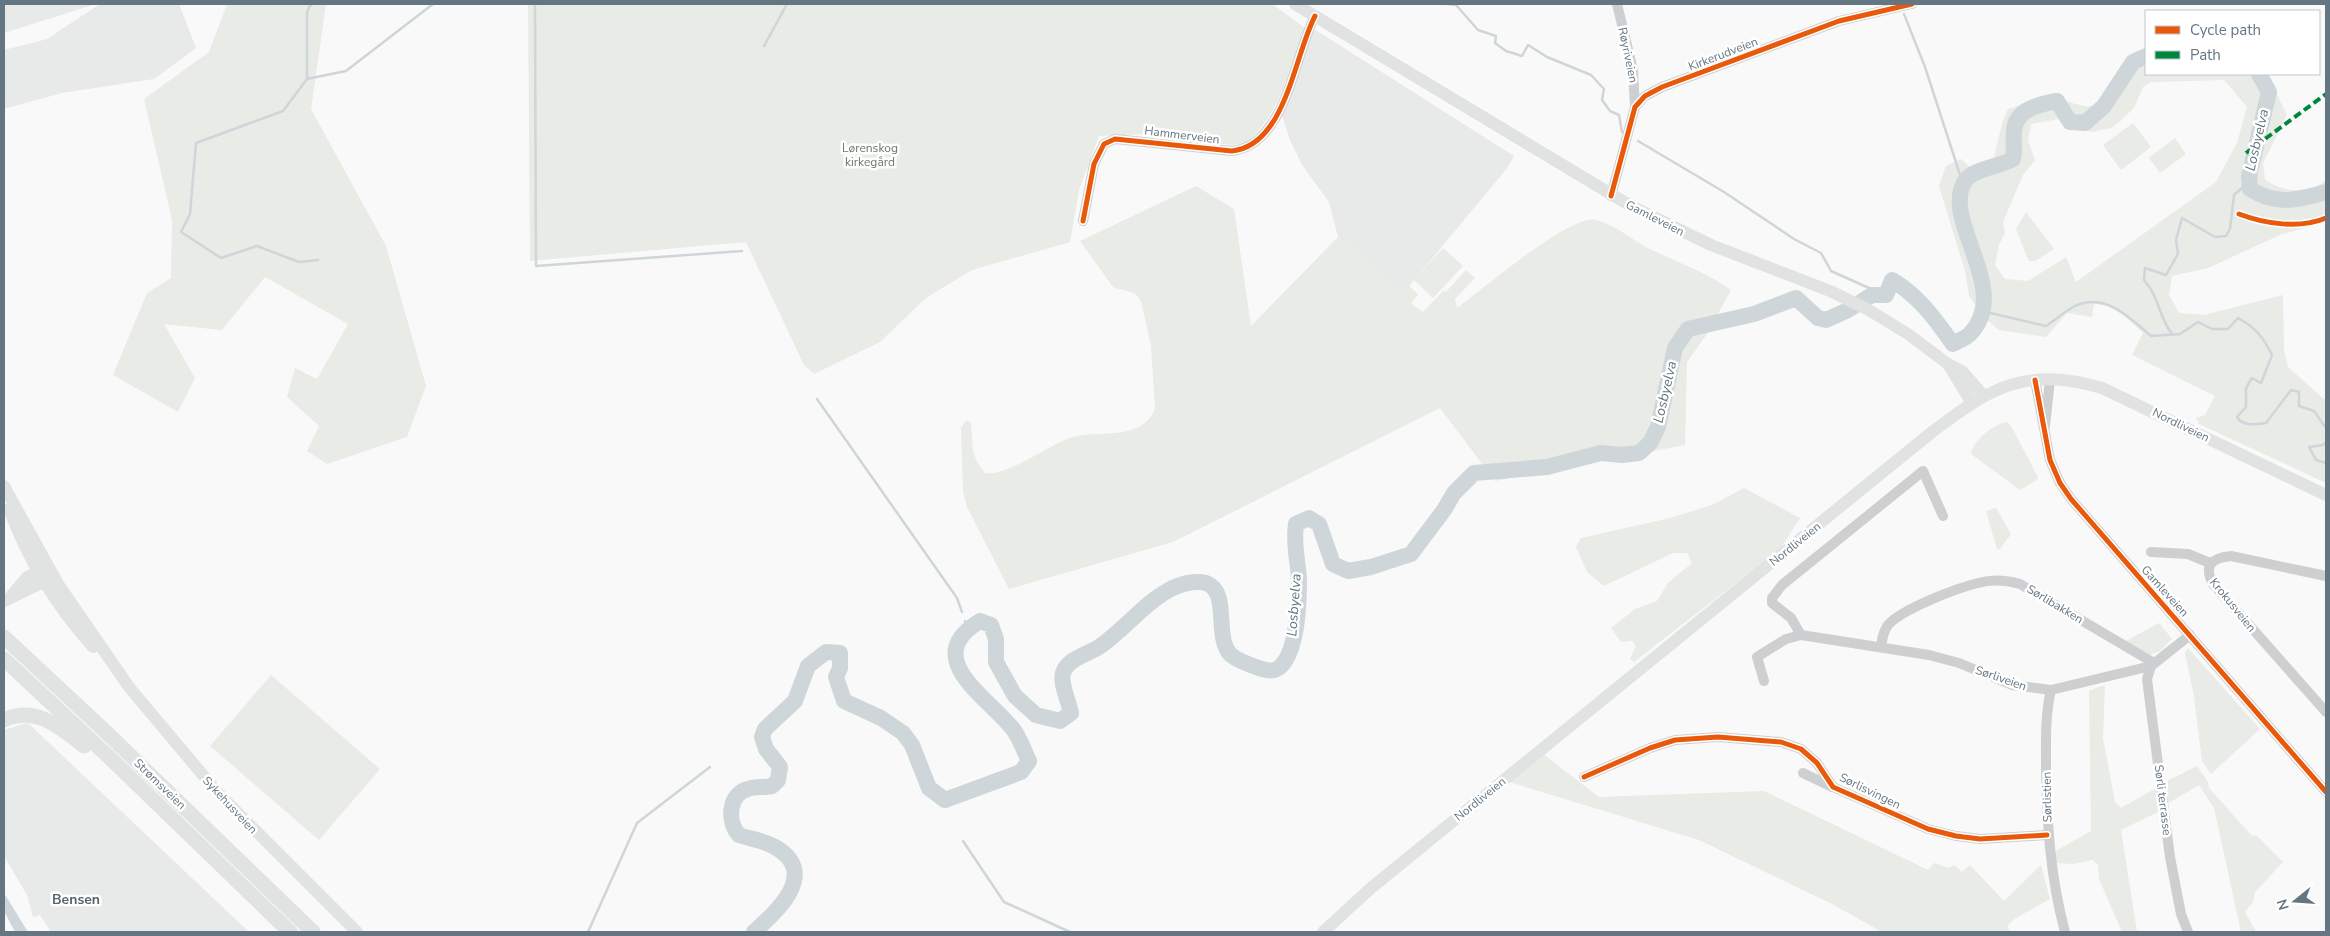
<svg xmlns="http://www.w3.org/2000/svg" width="2330" height="936" font-family="'Nunito Sans',sans-serif">
<style>
.built{fill:#e8e9e9}
.green{fill:#e8ebe6;fill-rule:evenodd}
.water{fill:#ced6d9}
.lines{fill:none;stroke-linecap:round;stroke-linejoin:round}
.stream{stroke:#ced6d9;stroke-width:2.5}
.river{stroke:#ced6d9;stroke-width:16}
.minor{stroke:#cecfd0;stroke-width:10}
.major{stroke:#e1e2e2;stroke-width:12}
.highway{stroke:#e1e2e2;stroke-width:15}
.quiet{stroke:#00873e;stroke-width:4;stroke-dasharray:8 4;stroke-linecap:butt}
.cycleway-casing{stroke:#fff;stroke-width:8}
.cycleway{stroke:#e8590c;stroke-width:5}
.labels{text-anchor:middle;dominant-baseline:central;stroke-width:5;stroke-linejoin:round;paint-order:stroke}
.street-label{font-size:12px;fill:#657683;stroke:#fff}
.park-label{font-size:12px;fill:#687a64;stroke:#fff}
.water-label{font-size:14px;font-style:italic;fill:#60757c;stroke:#fff}
.neighbourhood-label{font-size:14px;font-weight:bold;fill:#57646e;stroke:#fff}
</style>
<rect width="100%" height="100%" fill="#f9f9f9"/>
<g class="built">
<path d="M4,4H96L4,33Z"/>
<path d="M100,4H179L196,48L154,79L62,93L4,109V50L47,39Z"/>
<path d="M1314,29L1514,156L1508,167L1401,296L1338,237L1329,202L1302,165L1290,140L1282,115Z"/>
<path d="M27,723L30,725L249,932H51L40,915L33,917L27,895L4,856V730Z"/>
</g>
<g class="green">
<path d="M227,4H326L311,109L386,246L426,386L407,437L327,464L307,451L319,426L287,397L295,368L317,379L348,324L265,277L222,330L164,324L195,378L178,412L113,375L147,293L171,278L172,220L144,99L209,52Z"/>
<path d="M528,4H1272L1305,28C1293,60 1272,144 1231,145L1148,134L1099,136L1079,190L1070,242L972,270L926,298L880,342L814,374L804,365L746,242L530,261Z"/>
<path d="M2146,50V74H2267L2287,115L2263,163L2265,179C2282,193 2309,195 2326,180V222L2282,234L2208,268L2172,276L2169,295L2179,313L2204,315L2283,295L2284,350L2288,367L2326,401V483L2199,424L2196,418L2205,415L2215,396L2132,355L2143,333C2129,320 2114,304 2094,304L2092,317L2067,313L2046,337L1999,330L1986,319L1969,296L1965,271L1939,186L1946,166L1961,159L1971,168L1985,164L1994,157L2003,120L2008,109C2021,105 2035,98 2049,98C2069,97 2085,115 2105,101C2124,88 2119,53 2146,50ZM2224,80L2247,107L2237,143L2216,182L2076,282L2066,257L2028,281L2005,279L1995,265L1999,244L2005,234L2003,222L2023,175L2035,160L2028,140L2031,124L2059,119L2091,132L2112,128L2134,108L2143,87L2151,82Z"/>
<path d="M2133,123L2151,147L2121,170L2103,145Z"/>
<path d="M2175,138L2186,154L2160,173L2149,158Z"/>
<path d="M1196,186L1234,209L1251,326L1338,237L1397,291L1407,283L1418,295L1411,303L1423,312L1444,290L1446,292L1466,270L1475,278L1455,299L1457,308C1481,291 1571,213 1596,220C1616,225 1632,240 1650,249C1677,262 1706,272 1731,290L1707,334L1687,362L1685,445L1495,481L1440,408L1173,542L1009,589L967,507L963,491L961,428L965,422L968,420L971,423L973,451L977,462L985,473C1008,477 1049,444 1073,437C1101,430 1142,441 1155,409L1151,346L1141,301C1135,289 1124,292 1113,287L1080,241Z"/>
<path d="M2026,212L2054,249L2035,261H2029L2027,257L2016,229Z"/>
<path d="M1443,248L1463,266L1433,298L1414,280Z"/>
<path d="M2007,422L2011,426L2038,477L2037,480L2020,490L1971,454C1973,440 1994,424 2007,422Z"/>
<path d="M1744,488L1800,518L1781,548L1634,662L1630,659L1636,646L1632,641L1621,642L1611,628L1635,609L1657,601L1668,583L1692,563L1687,553H1673L1604,586L1587,572L1576,547L1581,538L1670,518L1712,505Z"/>
<path d="M1996,508L2011,534L2000,549H1997L1986,511Z"/>
<path d="M2159,623L2172,639L2160,651L2147,656L2126,641Z"/>
<path d="M2188,648L2260,729L2211,774L2202,761L2194,696L2185,653Z"/>
<path d="M271,675L380,769L319,840L210,746Z"/>
<path d="M2101,686H2105L2103,738L2115,802L2121,808L2158,787L2160,811L2121,830L2137,932H2122L2099,879L2098,865L2093,860L2073,864L2056,863L2054,852L2091,831L2089,691Z"/>
<path d="M1539,751L1599,797L1764,791L1928,870L1934,863L1949,868L1954,865L1962,872L1970,865L2004,901L2041,865L2050,899L2014,919L2007,926L2011,932H1882L1832,904L1699,840L1503,780Z"/>
<path d="M2197,766L2208,782L2209,788L2251,835L2257,836L2283,862L2255,892L2253,902L2245,912L2256,932H2241L2214,808L2199,785L2167,804L2165,782Z"/>
</g>
<path class="water" d="M4,893L28,932H15L4,911Z"/>
<g class="lines">
<g class="stream">
<path d="M535,4L536,266L742,251"/>
<path d="M1447,4L1456,5L1478,30L1496,36L1495,43L1506,51L1522,56L1528,45L1547,57L1591,75L1604,89L1602,100L1610,111L1619,115L1622,132"/>
<path d="M1904,14L1925,67L1964,187"/>
<path d="M764,46L787,4"/>
<path d="M307,79V12L311,4"/>
<path d="M1638,141L1724,192L1794,239L1821,253L1831,271L1869,288L1872,295"/>
<path d="M318,260L299,262L257,246L221,258L181,232L190,214L196,143L283,111L307,79L346,71L433,4"/>
<path d="M1982,311L2046,326C2055,320 2065,311 2075,306C2105,292 2130,318 2151,336L2180,334L2198,322L2212,329H2228L2238,318C2255,327 2264,338 2272,355L2261,383L2252,378L2246,388V407L2237,417C2243,427 2256,424 2266,423L2291,390L2299,392V406L2314,411L2326,428"/>
<path d="M2172,334C2159,318 2159,296 2144,280L2145,268L2166,275L2178,254L2176,240L2182,218L2215,237L2226,236L2230,229L2234,195L2243,187L2250,189"/>
<path d="M817,399L957,598L962,612"/>
<path d="M2326,442L2323,445L2309,447L2316,460L2326,463"/>
<path d="M965,621L968,628"/>
<path d="M963,841L1004,902L1070,932"/>
<path d="M588,932L637,823L710,767"/>
</g>
<g class="river">
<path d="M2259,74L2269,92L2249,176L2250,189C2277,206 2298,200 2326,192"/>
<path d="M754,932C777,911 820,873 775,847C765,841 751,839 739,835C727,822 728,794 748,789C756,786 764,788 772,786L778,780L780,767L766,749L762,737L765,729L795,701L808,666L826,652L840,653V668L836,677L844,701L881,718L903,733L912,745L929,788L945,800L1021,772L1029,761C1024,751 1020,738 1013,729C988,697 919,658 980,621L991,625L996,639V662L1015,696L1036,715L1060,721L1071,713C1069,701 1060,685 1063,673C1067,659 1088,654 1099,647C1124,630 1143,604 1169,590C1179,584 1195,580 1206,583C1231,592 1213,637 1231,655C1238,661 1250,665 1259,668C1266,670 1273,673 1280,667C1297,652 1299,603 1299,580C1298,561 1293,544 1296,524L1309,518L1319,524L1333,564L1348,571L1371,567L1411,554L1444,510L1454,493L1474,473L1547,467L1601,453L1622,455L1639,453L1650,443L1658,427L1675,348L1688,329L1754,314L1796,298L1818,318L1826,320L1848,310L1872,295H1886L1892,280C1919,296 1935,319 1953,344C1958,341 1966,338 1970,334C2013,289 1940,220 1965,181C1974,168 2000,167 2013,159C2015,149 2013,140 2014,130C2016,109 2040,104 2057,101L2070,122L2085,123L2104,106L2133,62L2146,56"/>
</g>
<g class="minor">
<path d="M1617,4L1633,70L1635,107"/>
<path d="M1611,196L1635,107L1645,96L1662,87L1839,21L1912,4"/>
<path d="M1083,221L1094,164L1104,144L1115,139L1232,151C1286,145 1294,56 1315,16"/>
<path d="M2035,380L2050,460L2060,483L2071,499L2326,792"/>
<path d="M2045,426L2050,380"/>
<path d="M2151,552L2188,554L2210,563"/>
<path d="M2326,576L2231,556C2212,558 2203,565 2213,584L2326,712"/>
<path d="M1801,635L1791,618L1772,603V598L1782,585L1923,471L1943,516"/>
<path d="M1881,647C1882,639 1883,632 1888,625C1902,609 1957,588 1978,583C1993,579 2006,580 2020,584L2154,663"/>
<path d="M2151,666L2147,679L2170,857L2181,914L2188,932"/>
<path d="M1764,681L1757,657L1786,639L1801,635L1929,655L1959,663L2012,685L2051,690L2151,666L2190,635"/>
<path d="M2051,690C2045,715 2046,741 2046,766C2047,824 2050,876 2065,932"/>
<path d="M1803,773L1832,787"/>
<path d="M1584,777L1650,748L1675,740L1718,737L1781,742L1801,749L1817,763L1833,787L1928,829L1956,836L1980,839L2047,835"/>
</g>
<g class="major">
<path d="M1295,4L1631,206L1711,245L1830,291L1867,309L1908,334L1948,364L1962,371L1983,395"/>
<path d="M1948,364L1972,403"/>
<path d="M4,486L58,584L129,687L218,793L357,932"/>
<path d="M9,509C28,560 56,606 93,647"/>
<path d="M11,596L27,577L45,568"/>
<path d="M4,601L39,584L47,574"/>
<path d="M1323,932L1371,888L1932,432C1991,387 2026,366 2102,388L2326,495"/>
</g>
<g class="highway">
<path d="M4,637L107,733L313,932"/>
<path d="M4,659L109,757L290,932"/>
<path d="M4,720C35,705 60,727 84,746"/>
</g>
<path class="quiet" d="M2246,153L2326,94"/>
<defs>
<g id="cycleway">
<path d="M1611,196L1635,107L1645,96L1662,87L1839,21L1912,4"/>
<path d="M2239,214C2265,224 2300,229 2326,218"/>
<path d="M1083,221L1094,164L1104,144L1115,139L1232,151C1286,145 1294,56 1315,16"/>
<path d="M2035,380L2050,460L2060,483L2071,499L2326,792"/>
<path d="M1584,777L1650,748L1675,740L1718,737L1781,742L1801,749L1817,763L1833,787L1928,829L1956,836L1980,839L2047,835"/>
</g>
</defs>
<use href="#cycleway" class="cycleway-casing"/>
<use href="#cycleway" class="cycleway"/>
</g>
<g class="labels">
<g class="street-label">
<text transform="translate(1723 54) rotate(-21)">Kirkerudveien</text>
<text transform="translate(1628 55) rotate(78)">Røyriveien</text>
<text transform="translate(1182 135) rotate(7)">Hammerveien</text>
<text transform="translate(1655 218) rotate(27)">Gamleveien</text>
<text transform="translate(2181 425) rotate(26)">Nordliveien</text>
<text transform="translate(1795 544) rotate(-39)">Nordliveien</text>
<text transform="translate(2165 591) rotate(48)">Gamleveien</text>
<text transform="translate(2055 604) rotate(31)">Sørlibakken</text>
<text transform="translate(2233 605) rotate(51)">Krokusveien</text>
<text transform="translate(2001 678) rotate(19)">Sørliveien</text>
<text transform="translate(160 784) rotate(44)">Strømsveien</text>
<text transform="translate(1870 791) rotate(26)">Sørlisvingen</text>
<text transform="translate(2047 797) rotate(-91)">Sørlistien</text>
<text transform="translate(1480 799) rotate(-39)">Nordliveien</text>
<text transform="translate(2163 800) rotate(83)">Sørli terrasse</text>
<text transform="translate(230 805) rotate(47)">Sykehusveien</text>
</g>
<g class="park-label">
<text x="870" y="148">Lørenskog<tspan x="870" dy="14">kirkegård</tspan></text>
</g>
<g class="water-label">
<text transform="translate(2257 140) rotate(-77)">Losbyelva</text>
<text transform="translate(1665 392) rotate(-77)">Losbyelva</text>
<text transform="translate(1294 605) rotate(-86)">Losbyelva</text>
</g>
<g class="neighbourhood-label">
<text x="76" y="899">Bensen</text>
</g>
</g>
<rect width="2330" height="936" fill="none" stroke="#657683" stroke-width="10"/>
<rect x="2145" y="10" width="175" height="65" fill="#ffffff" stroke="#c1c8cd"/>
<rect x="2155" y="26" width="25" height="8" fill="#e8590c" stroke="#c1c8cd"/>
<text x="2190" y="35" font-size="15" fill="#657683">Cycle path</text>
<rect x="2155" y="51" width="25" height="8" fill="#00873e" stroke="#c1c8cd"/>
<text x="2190" y="60" font-size="15" fill="#657683">Path</text>
<g transform="translate(2295 901) rotate(253)" stroke="#ffffff" stroke-width="4" paint-order="stroke">
<path d="M0-4L9 19L0 12L-9 19Z" fill="#657683"/>
<text y="-8" font-size="14" font-weight="bold" text-anchor="middle" fill="#657683">N</text>
</g>
</svg>
